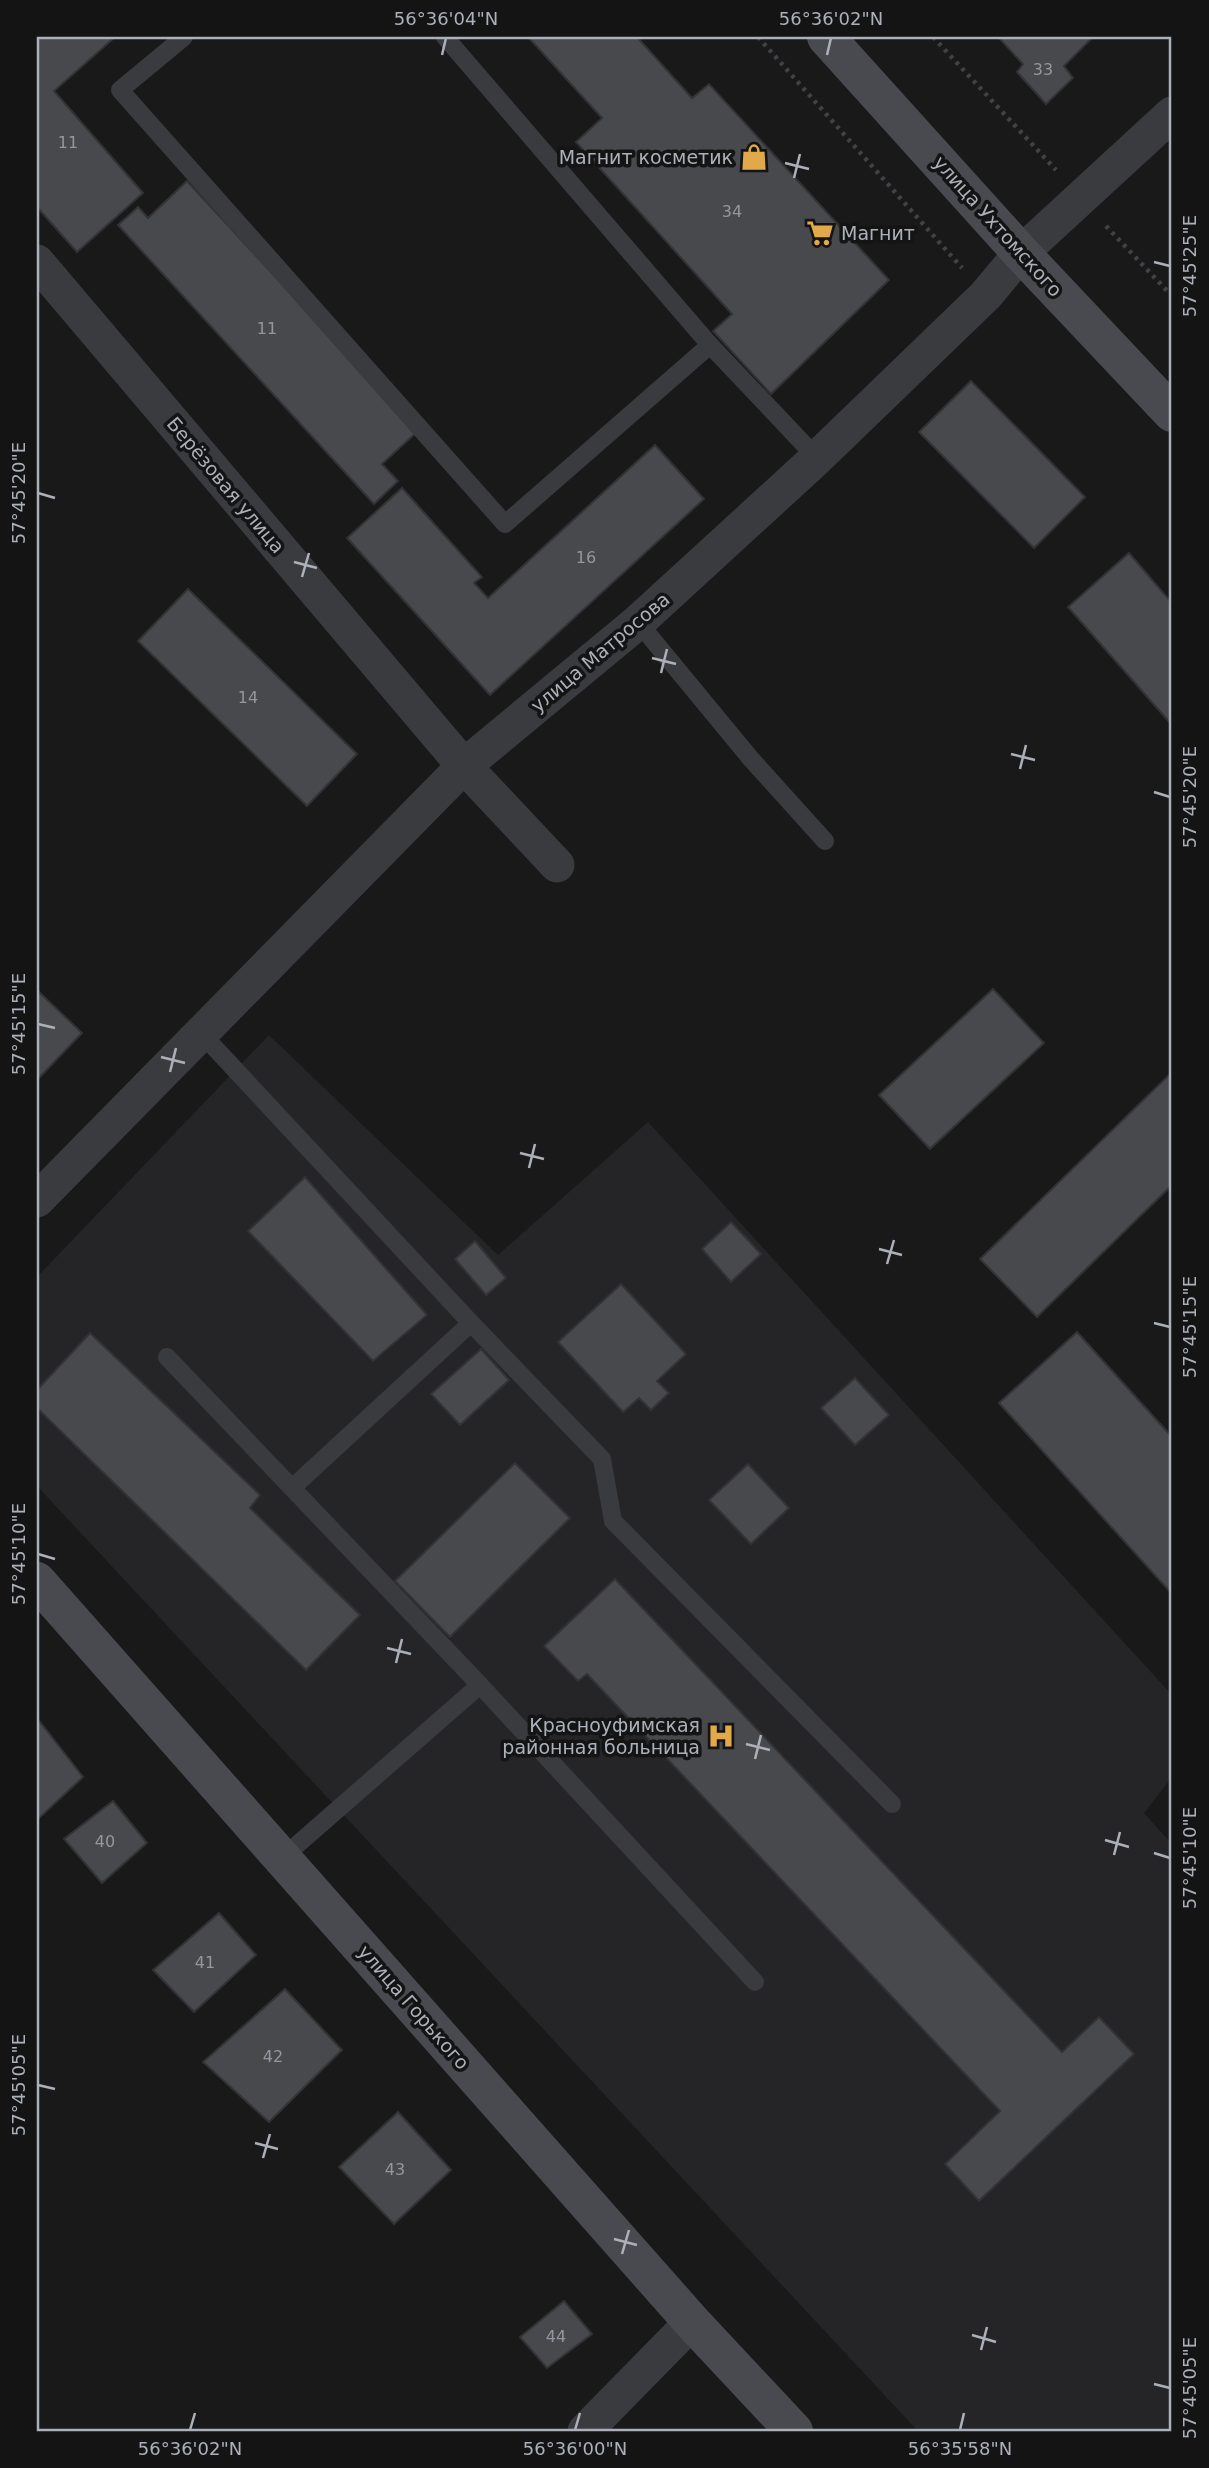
<svg xmlns="http://www.w3.org/2000/svg" width="1209" height="2468" font-family="'DejaVu Sans',sans-serif">
<style>
.built{fill:#252527}
.building{fill:#48494d;stroke:#333336;stroke-width:2}
.lines{fill:none;stroke-linecap:round;stroke-linejoin:round}
.path{stroke:#404246;stroke-width:4.5;stroke-dasharray:3.5 5;stroke-linecap:butt}
.lane{stroke:#3a3b3f;stroke-width:18}
.street{stroke:#3a3b3f;stroke-width:35}
.secondary{stroke:#484a4f;stroke-width:38}
.ticks{fill:none;stroke:#acb1b9;stroke-width:2.5}
.labels{text-anchor:middle;dominant-baseline:central;stroke-width:7;stroke-linejoin:round;paint-order:stroke}
.number-label{font-size:16px;fill:#93979e}
.poi-label{font-size:19px;fill:#acb1b9;stroke:#141415;text-anchor:end}
.street-label{font-size:19px;fill:#acb1b9;stroke:#141415}
.neatline{fill:none;stroke:#acb1b9;stroke-width:2.5}
.ticks-label{font-size:18px;text-anchor:middle;fill:#acb1b9}
</style>
<rect width="100%" height="100%" fill="#19191a"/>
<path class="built" d="M269,1035L498,1255L648,1122L1172,1695V1777L1144,1813L1172,1844V2431H918L37,1486V1277Z"/>
<g class="building">
<path d="M37,37H115L54,91L143,193L77,252L37,207Z"/>
<path d="M528,37H637L692,98L709,84L889,280L771,394L713,331L732,314L576,142L602,118Z"/>
<path d="M998,37H1093L1064,66L1073,78L1046,104L1017,72L1023,64Z"/>
<path d="M187,181L418,431L382,464L398,481L374,504L118,225L138,207L148,218Z"/>
<path d="M971,381L1085,497L1034,548L919,432Z"/>
<path d="M655,445L704,499L490,695L347,538L402,488L482,577L474,583L488,598Z"/>
<path d="M1129,553L1172,603V725L1068,607Z"/>
<path d="M188,589L357,754L307,806L138,641Z"/>
<path d="M993,989L1044,1043L930,1149L879,1095Z"/>
<path d="M37,990L82,1033L37,1080Z"/>
<path d="M1172,1072V1185L1037,1317L980,1259Z"/>
<path d="M305,1177L427,1315L373,1361L248,1231Z"/>
<path d="M731,1222L761,1254L731,1282L702,1249Z"/>
<path d="M475,1241L506,1278L486,1295L455,1259Z"/>
<path d="M621,1284L686,1354L657,1381L669,1393L651,1410L639,1398L623,1412L558,1342Z"/>
<path d="M1077,1332L1172,1437V1594L999,1403Z"/>
<path d="M90,1333L260,1495L250,1508L360,1615L306,1670L37,1408V1390Z"/>
<path d="M481,1349L509,1380L460,1425L431,1394Z"/>
<path d="M855,1378L889,1415L855,1445L821,1408Z"/>
<path d="M515,1463L570,1518L450,1637L395,1581Z"/>
<path d="M748,1464L789,1508L751,1544L709,1500Z"/>
<path d="M615,1579L1062,2052L1099,2017L1134,2054L979,2201L945,2164L1000,2111L587,1674L578,1681L544,1646Z"/>
<path d="M37,1718L83,1777L37,1820Z"/>
<path d="M113,1801L147,1843L102,1883L64,1839Z"/>
<path d="M219,1913L256,1955L194,2012L153,1970Z"/>
<path d="M285,1989L342,2050L269,2122L203,2062Z"/>
<path d="M398,2112L451,2170L394,2224L339,2167Z"/>
<path d="M564,2301L592,2334L547,2368L520,2337Z"/>
</g>
<g class="lines">
<g class="path">
<path d="M758,37L962,268"/>
<path d="M933,37L1056,170"/>
<path d="M1106,226L1172,296"/>
</g>
<g class="lane">
<path d="M184,37L120,90L505,524L710,345"/>
<path d="M445,37L710,345L817,458"/>
<path d="M638,622L751,759L825,841"/>
<path d="M201,1033L471,1323L602,1459L613,1521L892,1804"/>
<path d="M167,1357L480,1685"/>
<path d="M292,1488L471,1323"/>
<path d="M282,1858L480,1685L755,1982"/>
</g>
<g class="street">
<path d="M37,262L464,766L557,865"/>
<path d="M37,1200L464,766L638,622L817,458L986,295L1021,253L1172,114"/>
<path d="M585,2431L692,2322"/>
</g>
<g class="secondary">
<path d="M826,37L1021,253L1172,413"/>
<path d="M37,1581L692,2322L794,2431"/>
</g>
</g>
<path class="ticks" d="M442,55L446,38M827,55L831,38M785,163L809,169M794,178L800,154M1154,262L1170,266M38,493L55,498M294,562L317,568M302,577L309,553M652,658L676,664M661,673L667,649M1011,754L1035,760M1020,769L1026,745M1154,792L1170,797M38,1024L55,1028M161,1057L185,1063M170,1072L176,1048M520,1153L544,1159M529,1168L535,1144M879,1249L902,1255M887,1264L894,1240M1154,1323L1170,1327M38,1554L55,1559M387,1648L411,1654M396,1663L402,1639M746,1744L770,1750M755,1759L761,1735M1105,1840L1129,1847M1154,1853L1170,1858M1114,1855L1120,1832M38,2085L55,2089M255,2143L278,2149M263,2158L270,2134M614,2239L637,2245M622,2254L629,2230M972,2335L996,2342M981,2350L987,2327M1154,2384L1170,2388M190,2430L195,2413M575,2430L580,2413M960,2430L964,2413"/>
<defs>
<symbol id="shop-bare" viewBox="-9 -9 18 18"><path d="M-5-2.5h2.3a2.7 3.5 0 0 1 5.4 0H5L5.5 6h-11ZM-1.5-2.5h3a1.5 2.3 0 0 0-3 0Z" fill="#e1a949" stroke="#141415" stroke-width="2.5" paint-order="stroke"/></symbol>
<symbol id="supermarket-bare" viewBox="-9 -9 18 18"><path d="M-6-5.5h2.5l.6 2H6L4.5 2H-2.5L-4.4-4H-6ZM-1.5 3.2a1.3 1.3 0 1 0 .1 0ZM3 3.2a1.3 1.3 0 1 0 .1 0Z" fill="#e1a949" stroke="#141415" stroke-width="2.5" paint-order="stroke"/></symbol>
<symbol id="hospital-bare" viewBox="-9 -9 18 18"><path d="M-5-5h3v3.5h4V-5h3V5h-3V1.5h-4V5h-3Z" fill="#e1a949" stroke="#141415" stroke-width="2.5" paint-order="stroke"/></symbol>
</defs>
<g fill-rule="evenodd">
<use href="#shop-bare" x="735" y="138" width="38" height="38"/>
<use href="#supermarket-bare" x="801" y="214" width="38" height="38"/>
<use href="#hospital-bare" x="702" y="1717" width="38" height="38"/>
</g>
<g class="labels">
<g class="number-label">
<text x="1043" y="69">33</text>
<text x="68" y="142">11</text>
<text x="732" y="211">34</text>
<text x="267" y="328">11</text>
<text x="586" y="557">16</text>
<text x="248" y="697">14</text>
<text x="105" y="1841">40</text>
<text x="205" y="1962">41</text>
<text x="273" y="2056">42</text>
<text x="395" y="2169">43</text>
<text x="556" y="2336">44</text>
</g>
<g class="poi-label">
<text x="733" y="157">Магнит косметик</text>
<text x="841" y="233" text-anchor="start">Магнит</text>
<text x="700" y="1725">Красноуфимская<tspan x="700" dy="22">районная больница</tspan></text>
</g>
<g class="street-label">
<text transform="translate(998 226) rotate(48)">улица Ухтомского</text>
<text transform="translate(226 485) rotate(50)">Берёзовая улица</text>
<text transform="translate(600 652) rotate(-40)">улица Матросова</text>
<text transform="translate(414 2007) rotate(49)">улица Горького</text>
</g>
</g>
<rect width="1209" height="2468" fill="none" stroke="#141415" stroke-width="77"/>
<rect x="38" y="38" width="1132" height="2392" class="neatline"/>
<g class="ticks-label">
<text x="446" y="25">56°36'04"N</text>
<text x="831" y="25">56°36'02"N</text>
<text transform="translate(1190 266) rotate(-90)" y="6">57°45'25"E</text>
<text transform="translate(19 493) rotate(-90)" y="6">57°45'20"E</text>
<text transform="translate(1190 797) rotate(-90)" y="6">57°45'20"E</text>
<text transform="translate(19 1024) rotate(-90)" y="6">57°45'15"E</text>
<text transform="translate(1190 1327) rotate(-90)" y="6">57°45'15"E</text>
<text transform="translate(19 1554) rotate(-90)" y="6">57°45'10"E</text>
<text transform="translate(1190 1858) rotate(-90)" y="6">57°45'10"E</text>
<text transform="translate(19 2085) rotate(-90)" y="6">57°45'05"E</text>
<text transform="translate(1190 2388) rotate(-90)" y="6">57°45'05"E</text>
<text x="190" y="2455">56°36'02"N</text>
<text x="575" y="2455">56°36'00"N</text>
<text x="960" y="2455">56°35'58"N</text>
</g>
</svg>
